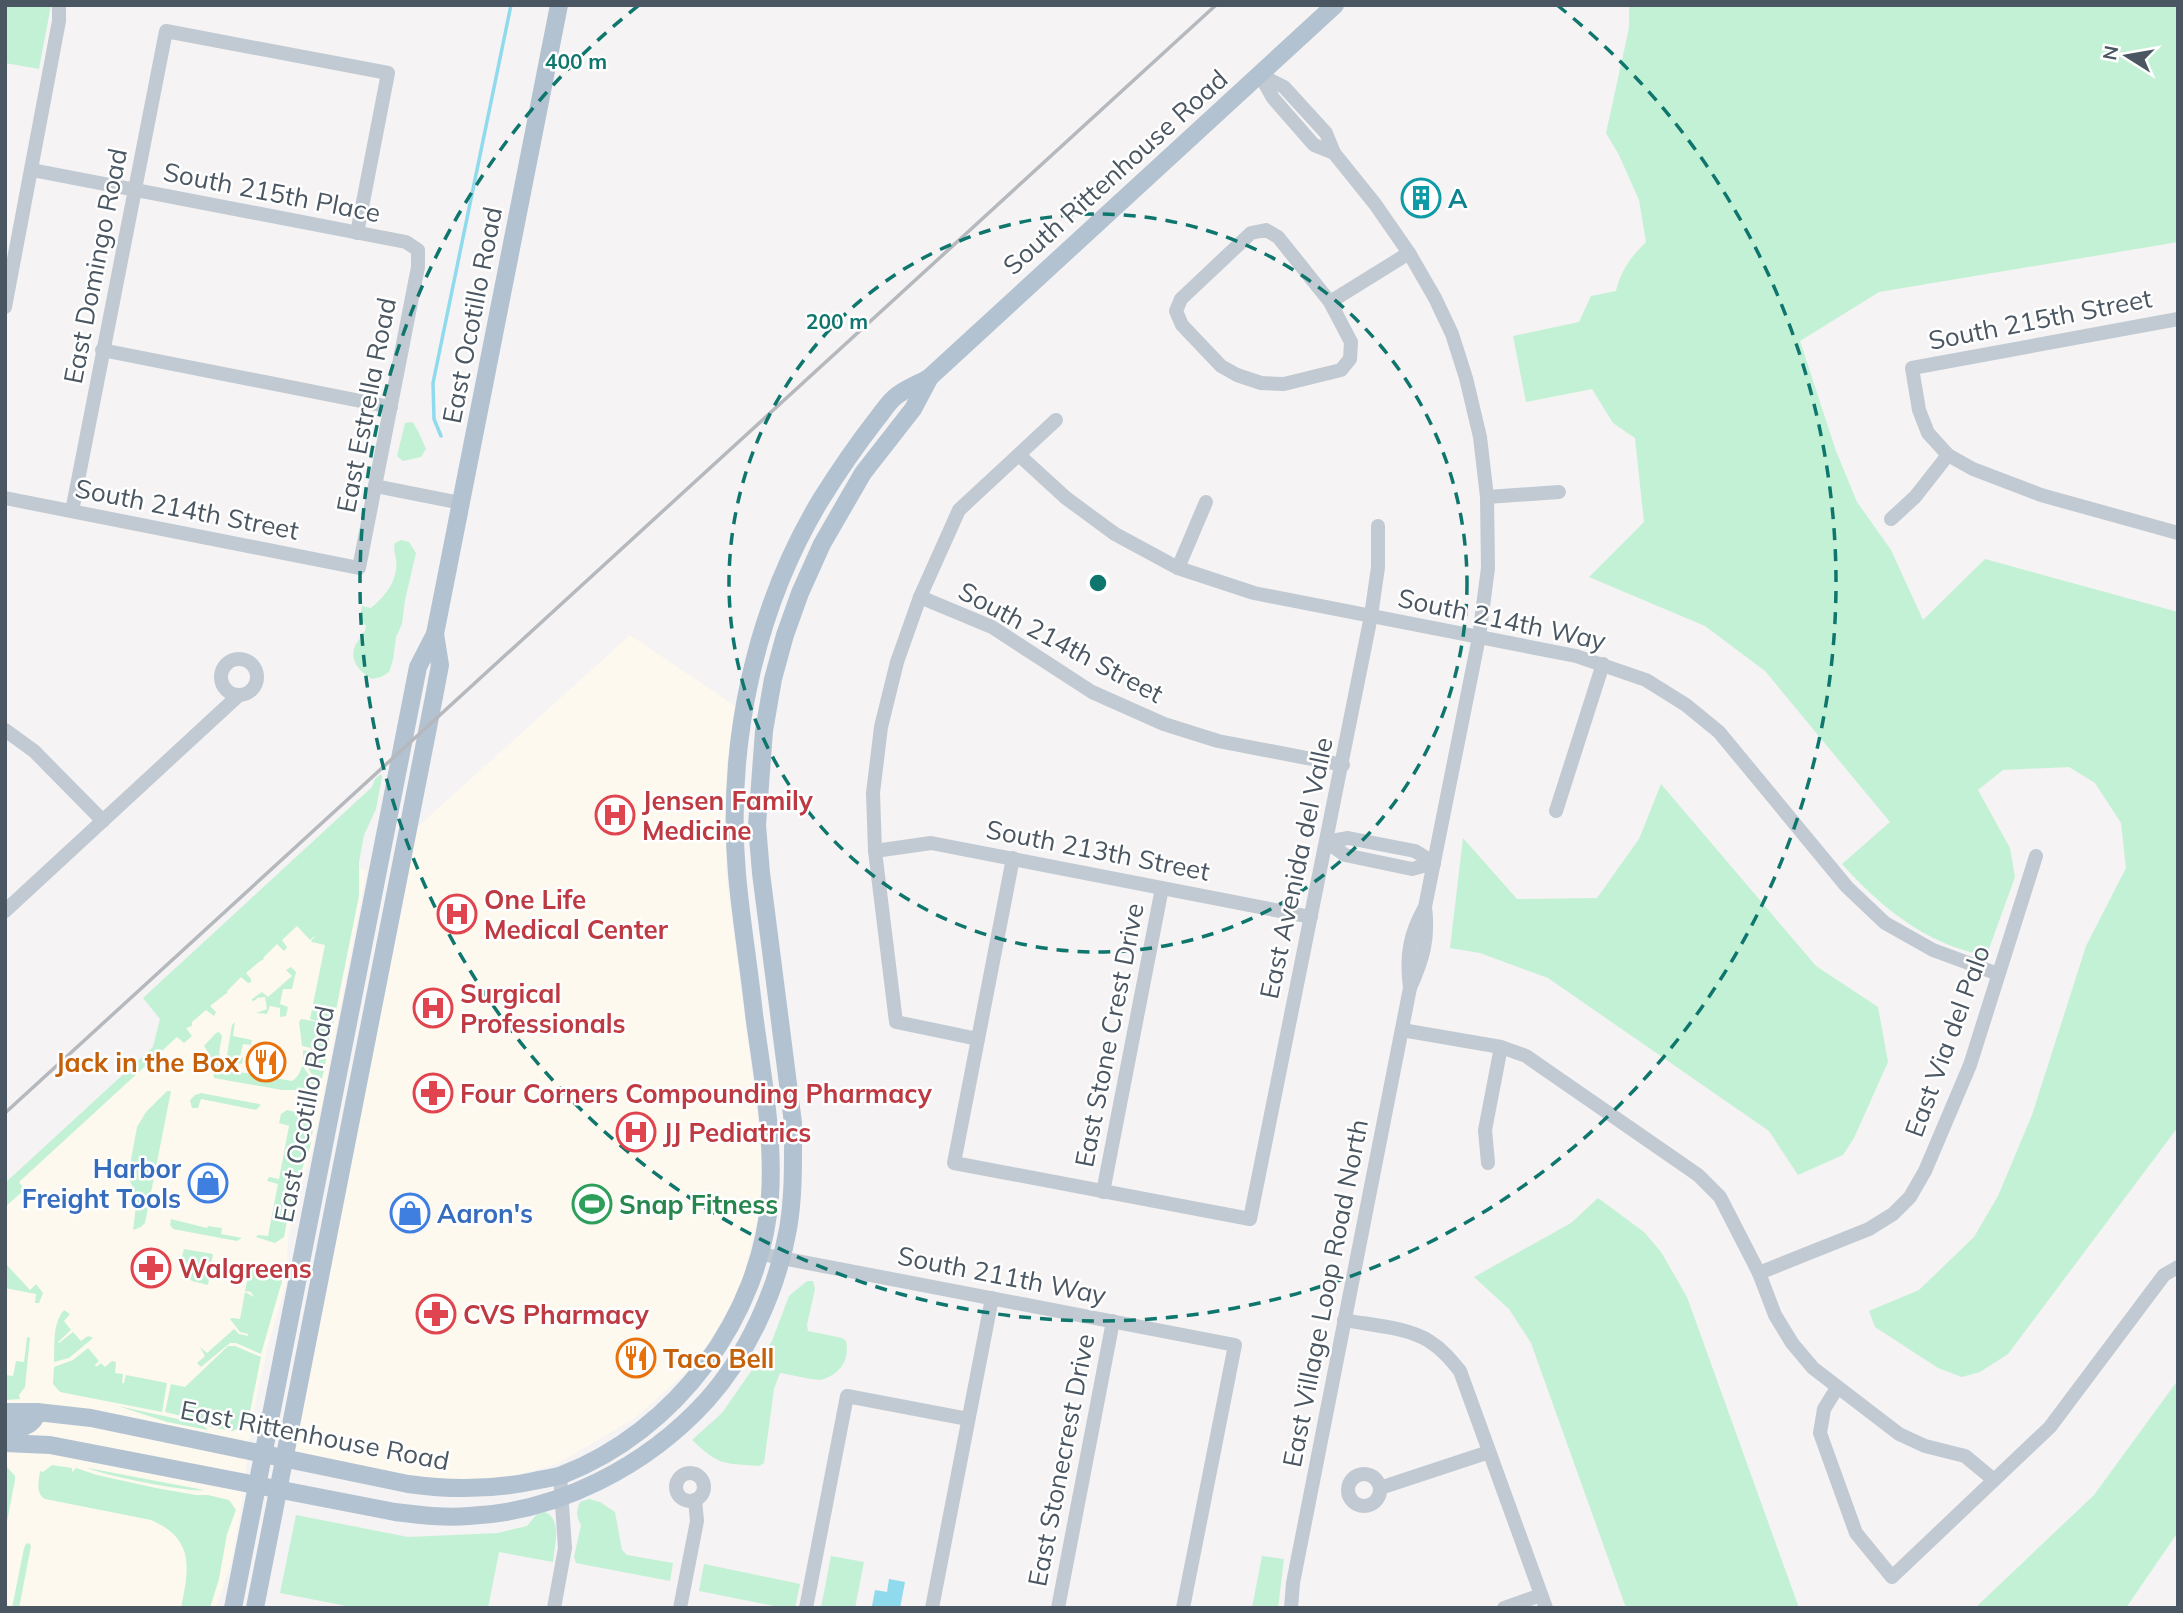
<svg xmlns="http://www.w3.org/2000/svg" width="2183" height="1613" font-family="Mulish,sans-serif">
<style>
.commercial{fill:#fdf9ef}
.green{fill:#c3f1d5}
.water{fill:#90daee}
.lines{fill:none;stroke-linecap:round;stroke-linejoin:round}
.stream{stroke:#90daee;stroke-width:3.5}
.minor{stroke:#c1cad2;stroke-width:14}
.major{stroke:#b3c2d1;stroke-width:18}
.rail{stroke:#b5b8bd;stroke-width:3.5}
.ring{fill:none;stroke:#0f766e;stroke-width:3.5;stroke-dasharray:12 9}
.labels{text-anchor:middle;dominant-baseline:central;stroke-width:5;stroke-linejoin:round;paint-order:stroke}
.street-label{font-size:26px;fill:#4a5661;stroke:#fff}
.culture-label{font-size:26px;font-weight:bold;fill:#0d838f;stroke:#fff;text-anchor:start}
.health-label{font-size:26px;font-weight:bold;fill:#be3a42;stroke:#fff;text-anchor:start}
.food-label{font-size:26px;font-weight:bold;fill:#c56008;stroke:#fff;text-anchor:end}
.shop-label{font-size:26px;font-weight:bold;fill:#366cbe;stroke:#fff;text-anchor:end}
.leisure-label{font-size:26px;font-weight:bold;fill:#27864d;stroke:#fff;text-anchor:start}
.centre{fill:#0f766e;stroke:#fff;stroke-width:3.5}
.ring-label{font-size:21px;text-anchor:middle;font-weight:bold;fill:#0f766e;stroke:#fff;stroke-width:5;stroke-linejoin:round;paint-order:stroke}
</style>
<rect width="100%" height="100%" fill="#f5f3f3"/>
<g class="commercial">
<path d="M630,635L735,706L727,763L726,872L761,1142L762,1190L760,1200L693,1187L760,1201L758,1218L744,1275L737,1294L715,1333L690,1369L635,1418L557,1464L511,1477L476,1482L409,1477L294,1452L359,1121L366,1122L359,1120L414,830Z"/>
<path d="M359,868L367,870L313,1149L296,1200L288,1238L286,1285L267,1349L252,1420L240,1516L231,1564L216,1608H5V1194Z"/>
</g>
<g class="green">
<path d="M5,5H51L39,69L5,63Z"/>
<path d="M1629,5H2178V242L1879,292L1800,341L1836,451L1857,502L1891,550L1923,620L1985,559L2178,612V1127L2008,1354L1980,1372L1962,1377L1938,1368L1875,1327L1869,1311L1919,1290L1974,1237L1998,1196L2032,1115L2086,946L2126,868L2121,823L2095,783L2069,767L2003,770L1978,790L2010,848L2015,877L1986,957C1971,952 1954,948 1940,941C1902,924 1870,895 1842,864L1890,822L1765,671L1705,626L1589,577L1644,522L1635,438L1613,423L1592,389L1526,402L1513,336L1579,322L1591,296L1616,291C1621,270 1631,257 1646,242L1639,200L1619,155L1606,133L1629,28Z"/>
<path d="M412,422C417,427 423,442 426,449L421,457L403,461L397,456L405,423Z"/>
<path d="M401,540L409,542L416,553L405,600L402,624L396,637L393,660L389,672L381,677L372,679C360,672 349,661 355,646C359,638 365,636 366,626L360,619L362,606L371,608C385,597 399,579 396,559C395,552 393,551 395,543Z"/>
<path d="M381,774L382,777L376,809L364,835L359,862V896L333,1025C326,1042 328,1060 322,1078L317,1082L307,1067L311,1048L302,1046L299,1022L301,1019L319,1022L310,1019L325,945L312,942L311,941L316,935L310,940L297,926L282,940L287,947L286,949L284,951L277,944L264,957L263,960L260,961L246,973L251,979V982L248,983L241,977L228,990L227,993L210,1006L216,1012L214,1016L206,1010L192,1022V1026L186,1028L192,1036L184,1043L177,1037L19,1182L25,1190L23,1191L5,1207V1183L153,1047L160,1019L143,998L372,787L375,779Z"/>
<path d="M1661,784L1816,966L1878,1007L1888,1062L1854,1138L1843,1155L1798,1175L1769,1131L1548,978L1480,953L1450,948L1463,838L1517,899L1597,898L1639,839Z"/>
<path d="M291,967L296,972L292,989H283L280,1004L288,1007L286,1016L280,1017V1008L270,1006L267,1014L256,1013L267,1009L265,997L257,998L256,1000L252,1001V999L262,992L268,997L292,976L286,970Z"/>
<path d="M235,1022L233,1036L252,1040L251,1045L243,1044L240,1057L243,1058L242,1064L231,1062L227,1055L232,1025Z"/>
<path d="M219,1032L222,1036C220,1049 215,1062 228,1070L292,1081C302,1075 304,1061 303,1050L308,1051L304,1068L315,1083L311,1086L312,1090H282L214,1078L211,1057L204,1046L216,1033Z"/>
<path d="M167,1091H171L145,1223L141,1227L133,1230L137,1198L128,1176L137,1127L146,1112Z"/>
<path d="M201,1093L259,1104L261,1105L256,1110L201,1099L198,1108H192L190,1100L195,1095Z"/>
<path d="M287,1110L308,1115L306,1119L313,1129L310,1147L292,1196L284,1237L275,1243L256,1237L258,1235L268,1236L278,1184L267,1181L269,1177L279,1179L289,1126L279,1123L281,1114Z"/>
<path d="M1598,1198L1644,1232L1661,1252L1687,1297L1799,1608H1626L1531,1343L1509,1309L1474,1277L1571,1223Z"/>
<path d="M171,1219L207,1228L208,1226L222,1228L221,1234L242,1238L237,1241L173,1229L170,1225Z"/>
<path d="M184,1249L213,1254L208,1285L192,1281L179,1268Z"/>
<path d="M5,1263L30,1290L36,1284L43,1293L39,1303H35L36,1294L5,1288Z"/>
<path d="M239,1266L257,1268L259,1271L262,1269L276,1272L282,1281L261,1354L236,1343H230L201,1367L197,1363L205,1356L200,1347L207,1353L234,1329L239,1334L248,1336V1334L240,1332L230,1319L232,1318L240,1319L245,1292L254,1297L251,1292L245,1291L249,1272L239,1270Z"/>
<path d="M807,1281H813L815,1289L807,1325L808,1331L842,1338L846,1341C850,1359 841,1373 824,1379C816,1382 790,1374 780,1373L774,1389L764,1463L759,1466C722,1463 720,1466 692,1440L722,1413L772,1341L789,1296Z"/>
<path d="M64,1310L70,1314L64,1321L71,1330L58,1342L59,1343L73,1332L81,1341L88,1336L93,1338L69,1358L54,1362C55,1345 52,1324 64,1310Z"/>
<path d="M27,1337L30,1338L25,1387L19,1395L20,1399L5,1400V1375L13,1376L16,1361L24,1362Z"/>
<path d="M228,1346H235L261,1357L249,1417L245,1425L233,1431L210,1427L202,1421L165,1412L171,1384L185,1387Z"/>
<path d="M88,1348L99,1361L95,1365L96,1367L101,1363L105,1367L112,1361L116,1362L115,1373L123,1374L122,1383H124L126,1375L167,1383L162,1412L60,1392L53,1384L54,1367L73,1360Z"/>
<path d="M2178,1380V1532L2126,1608H1975L2094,1495Z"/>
<path d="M118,1406L201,1424L208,1430L167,1422Z"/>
<path d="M52,1465L72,1468V1472L76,1468L97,1475L156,1488L196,1495H208L229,1500L236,1510L227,1534L219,1579L210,1608H181C189,1568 195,1539 151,1520L45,1499C35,1493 39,1481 40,1471L43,1472Z"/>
<path d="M7,1467L15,1476V1480L5,1532L7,1511L5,1468Z"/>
<path d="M88,1468L204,1490C191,1493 101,1475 88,1468Z"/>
<path d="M589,1499L600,1502L615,1512L622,1550L627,1555L673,1563L670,1581L576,1563L574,1557L581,1525C576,1516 576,1512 580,1502Z"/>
<path d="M545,1512C563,1520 554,1546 553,1562L499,1552L488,1608H357L280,1593L296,1515L408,1537L498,1533L527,1526L537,1514Z"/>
<path d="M29,1543L31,1546L19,1608H12L24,1548L26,1544Z"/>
<path d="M831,1556L864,1562L855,1608H821Z"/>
<path d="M1262,1556L1284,1559L1278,1608H1252Z"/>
<path d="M704,1564L800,1584L795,1608H784L699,1591Z"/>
</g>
<path class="water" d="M889,1579L905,1582L900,1608L872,1606L875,1590L887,1592Z"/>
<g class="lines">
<path class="stream" d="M441,436L434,419L433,383L511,5"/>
<g class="minor">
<path d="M1260,75L1284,87L1326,133L1334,153L1375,204L1409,253L1435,298L1452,334L1466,378L1480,437L1487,497L1488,568L1479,637L1425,907C1409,935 1406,957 1410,988"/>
<path d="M1260,75L1273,98L1314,145L1334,153"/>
<path d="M1266,230L1278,237L1330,302L1351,342L1350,359L1341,370L1284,384L1261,383L1237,375L1221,366L1182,325L1176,311L1181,299L1251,233Z"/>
<path d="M1330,302L1409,253"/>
<path d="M5,307L59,21V5"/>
<path d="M2178,319L1912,368L1919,410L1928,433L1948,455L1973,469L2041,495L2178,533"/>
<path d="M102,350L391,407"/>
<path d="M1020,456L1066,498L1115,534L1178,568L1254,593L1576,656L1646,680L1686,705L1719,732L1847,887L1885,923L1933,950L1998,974"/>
<path d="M375,486L461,503"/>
<path d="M1487,497L1559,492"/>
<path d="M5,498L359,568L418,267V250L406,242L32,170"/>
<path d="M72,511L166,31L388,73L357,233"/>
<path d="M1891,519L1915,497L1948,455"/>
<path d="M1178,568L1206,502"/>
<path d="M920,597L992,627L1092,692L1164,724L1218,741L1343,765"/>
<circle cx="239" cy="677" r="18"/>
<path d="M5,730L34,751L103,821"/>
<path d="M1556,811L1603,664"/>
<path d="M1327,842L1345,855L1412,869L1434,863"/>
<path d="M1327,842L1348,838L1415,851L1434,863"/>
<path d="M875,851L931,843L1311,917"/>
<path d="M1013,858L954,1163L1250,1219L1371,616L1378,567V526"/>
<path d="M5,911L239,695"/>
<path d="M1402,1030L1501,1047L1526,1056L1698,1175L1720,1197L1759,1273L1775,1315L1792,1343L1813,1368L1899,1434L1925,1446L1965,1456L1994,1480"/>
<path d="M978,1039L896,1022L875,851L873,793L881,727L897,662L920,597L959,510L1056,420"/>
<path d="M1488,1163L1485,1130L1501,1047"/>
<path d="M1103,1192L1162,888"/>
<path d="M761,1254L1235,1345L1183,1608"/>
<path d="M1759,1273L1869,1229L1893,1214L1910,1197L1925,1171L1970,1065L2036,856"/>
<path d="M1344,1320C1369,1325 1408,1327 1429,1341C1442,1349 1451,1360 1460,1371L1546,1608"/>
<path d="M1837,1388L1824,1409L1820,1433L1856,1533L1892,1577L2050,1427L2164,1275L2178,1267"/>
<circle cx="690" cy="1487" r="14"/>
<circle cx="1364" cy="1490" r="16"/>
<path d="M1380,1488L1489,1452"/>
<path d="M554,1608L565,1548L560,1475"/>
<path d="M680,1608L697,1521L695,1500"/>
<path d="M806,1608L847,1396L968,1419"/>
<path d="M932,1608L992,1298"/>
<path d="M1058,1608L1113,1321"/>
<path d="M1291,1608L1293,1583L1410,988C1423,959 1429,939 1425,907"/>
<path d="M1504,1608L1541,1595"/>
</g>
<g class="major">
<path d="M5,1412H37L91,1418L408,1484C451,1490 492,1490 534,1481C543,1479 553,1478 562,1475C676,1431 761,1317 770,1196C774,1135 762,1074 754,1014C749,967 741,920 737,874C726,746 754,611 820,501C838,472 855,447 876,420C882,413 887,404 894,398C903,389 919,384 930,377L1335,5"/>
<path d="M5,1430C19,1429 34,1427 37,1412"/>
<path d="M5,1443L50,1445L395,1512C420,1515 444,1518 469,1516C558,1512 647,1466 707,1400C748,1354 777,1290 788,1229C794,1195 793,1159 793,1123L761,873L757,825L764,731L773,679L785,635L800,593L822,544L863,473L913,409L930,377"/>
<path d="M233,1608L418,667L435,634L559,5"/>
<path d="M255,1608L434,697L440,665L435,634"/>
</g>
<path class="rail" d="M5,1113L1216,5"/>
</g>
<g class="ring">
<circle cx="1098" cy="583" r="369"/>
<path d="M1557 5A738 738 0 1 1 639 5"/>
</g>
<defs>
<symbol id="building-ring" viewBox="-11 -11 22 22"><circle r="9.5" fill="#fff" stroke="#0f9aa8" stroke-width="1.5"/><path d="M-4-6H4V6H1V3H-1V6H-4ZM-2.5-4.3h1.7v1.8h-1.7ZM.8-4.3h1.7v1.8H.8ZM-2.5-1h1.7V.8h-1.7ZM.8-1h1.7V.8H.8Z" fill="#0f9aa8"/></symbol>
<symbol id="hospital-ring" viewBox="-11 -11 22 22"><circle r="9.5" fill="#fff" stroke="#e0444e" stroke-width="1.5"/><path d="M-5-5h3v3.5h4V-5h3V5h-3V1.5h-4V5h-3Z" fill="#e0444e"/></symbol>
<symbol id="restaurant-ring" viewBox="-11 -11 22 22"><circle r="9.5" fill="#fff" stroke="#e8710a" stroke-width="1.5"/><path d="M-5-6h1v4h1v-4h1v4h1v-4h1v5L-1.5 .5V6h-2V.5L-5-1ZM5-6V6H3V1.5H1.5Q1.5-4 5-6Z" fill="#e8710a"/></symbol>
<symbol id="pharmacy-ring" viewBox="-11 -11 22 22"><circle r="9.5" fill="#fff" stroke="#e0444e" stroke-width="1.5"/><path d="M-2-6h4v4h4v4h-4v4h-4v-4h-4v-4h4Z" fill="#e0444e"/></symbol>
<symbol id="shop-ring" viewBox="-11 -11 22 22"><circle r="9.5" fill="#fff" stroke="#3f7fe0" stroke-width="1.5"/><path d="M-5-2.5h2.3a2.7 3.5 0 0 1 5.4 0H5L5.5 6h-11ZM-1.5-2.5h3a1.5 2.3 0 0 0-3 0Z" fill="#3f7fe0"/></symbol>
<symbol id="stadium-ring" viewBox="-11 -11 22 22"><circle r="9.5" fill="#fff" stroke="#2e9e5b" stroke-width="1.5"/><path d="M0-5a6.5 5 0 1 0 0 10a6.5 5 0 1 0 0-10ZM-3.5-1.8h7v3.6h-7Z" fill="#2e9e5b"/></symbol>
</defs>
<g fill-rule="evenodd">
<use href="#building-ring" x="1399" y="176" width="44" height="44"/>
<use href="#hospital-ring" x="593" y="793" width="44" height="44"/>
<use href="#hospital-ring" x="435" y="892" width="44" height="44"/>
<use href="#hospital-ring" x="411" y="986" width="44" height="44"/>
<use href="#restaurant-ring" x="244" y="1040" width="44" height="44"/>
<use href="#pharmacy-ring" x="411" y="1071" width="44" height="44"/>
<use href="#hospital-ring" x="614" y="1110" width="44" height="44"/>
<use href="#shop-ring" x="186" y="1161" width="44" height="44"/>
<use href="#stadium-ring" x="570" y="1182" width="44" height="44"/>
<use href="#shop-ring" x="388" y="1191" width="44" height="44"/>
<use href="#pharmacy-ring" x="129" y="1246" width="44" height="44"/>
<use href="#pharmacy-ring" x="414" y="1292" width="44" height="44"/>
<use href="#restaurant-ring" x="614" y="1336" width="44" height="44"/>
</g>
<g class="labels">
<g class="street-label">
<text transform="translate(1115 172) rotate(-42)">South Rittenhouse Road</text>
<text transform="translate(272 192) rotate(11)">South 215th Place</text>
<text transform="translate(95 266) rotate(-79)">East Domingo Road</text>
<text transform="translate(472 315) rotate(-79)">East Ocotillo Road</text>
<text transform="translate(2040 319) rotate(-11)">South 215th Street</text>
<text transform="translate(366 405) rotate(-79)">East Estrella Road</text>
<text transform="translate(187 509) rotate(11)">South 214th Street</text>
<text transform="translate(1502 619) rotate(12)">South 214th Way</text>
<text transform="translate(1061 642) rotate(28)">South 214th Street</text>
<text transform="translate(1098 850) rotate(11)">South 213th Street</text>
<text transform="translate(1296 868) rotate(-78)">East Avenida del Valle</text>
<text transform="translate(1109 1035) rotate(-79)">East Stone Crest Drive</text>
<text transform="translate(1947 1041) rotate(-70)">East Via del Palo</text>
<text transform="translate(304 1114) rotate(-79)">East Ocotillo Road</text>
<text transform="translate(1002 1275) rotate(11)">South 211th Way</text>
<text transform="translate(1325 1293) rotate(-79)">East Village Loop Road North</text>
<text transform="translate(315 1435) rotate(11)">East Rittenhouse Road</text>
<text transform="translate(1061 1460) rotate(-79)">East Stonecrest Drive</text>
</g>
<g class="culture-label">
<text x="1448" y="198">A</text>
</g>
<g class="health-label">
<text x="642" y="800">Jensen Family<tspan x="642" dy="30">Medicine</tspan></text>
<text x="484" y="899">One Life<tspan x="484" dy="30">Medical Center</tspan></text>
<text x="460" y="993">Surgical<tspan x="460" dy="30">Professionals</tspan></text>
<text x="460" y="1093">Four Corners Compounding Pharmacy</text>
<text x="663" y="1132">JJ Pediatrics</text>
<text x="178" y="1268">Walgreens</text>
<text x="463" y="1314">CVS Pharmacy</text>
</g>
<g class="food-label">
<text x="239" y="1062">Jack in the Box</text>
<text x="663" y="1358" text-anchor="start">Taco Bell</text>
</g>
<g class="shop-label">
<text x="181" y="1168">Harbor<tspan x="181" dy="30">Freight Tools</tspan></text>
<text x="437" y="1213" text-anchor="start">Aaron's</text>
</g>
<g class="leisure-label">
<text x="619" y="1204">Snap Fitness</text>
</g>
</g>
<circle cx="1098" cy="583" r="10" class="centre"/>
<g class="ring-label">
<text x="576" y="69">400 m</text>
<text x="837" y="329">200 m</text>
</g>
<rect width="2183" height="1613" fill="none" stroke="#4a5661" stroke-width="14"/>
<g transform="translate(2127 56) rotate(281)" stroke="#ffffff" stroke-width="5" paint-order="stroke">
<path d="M0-5L12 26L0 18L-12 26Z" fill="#4a5661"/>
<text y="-10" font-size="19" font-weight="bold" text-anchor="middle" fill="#4a5661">N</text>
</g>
</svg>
